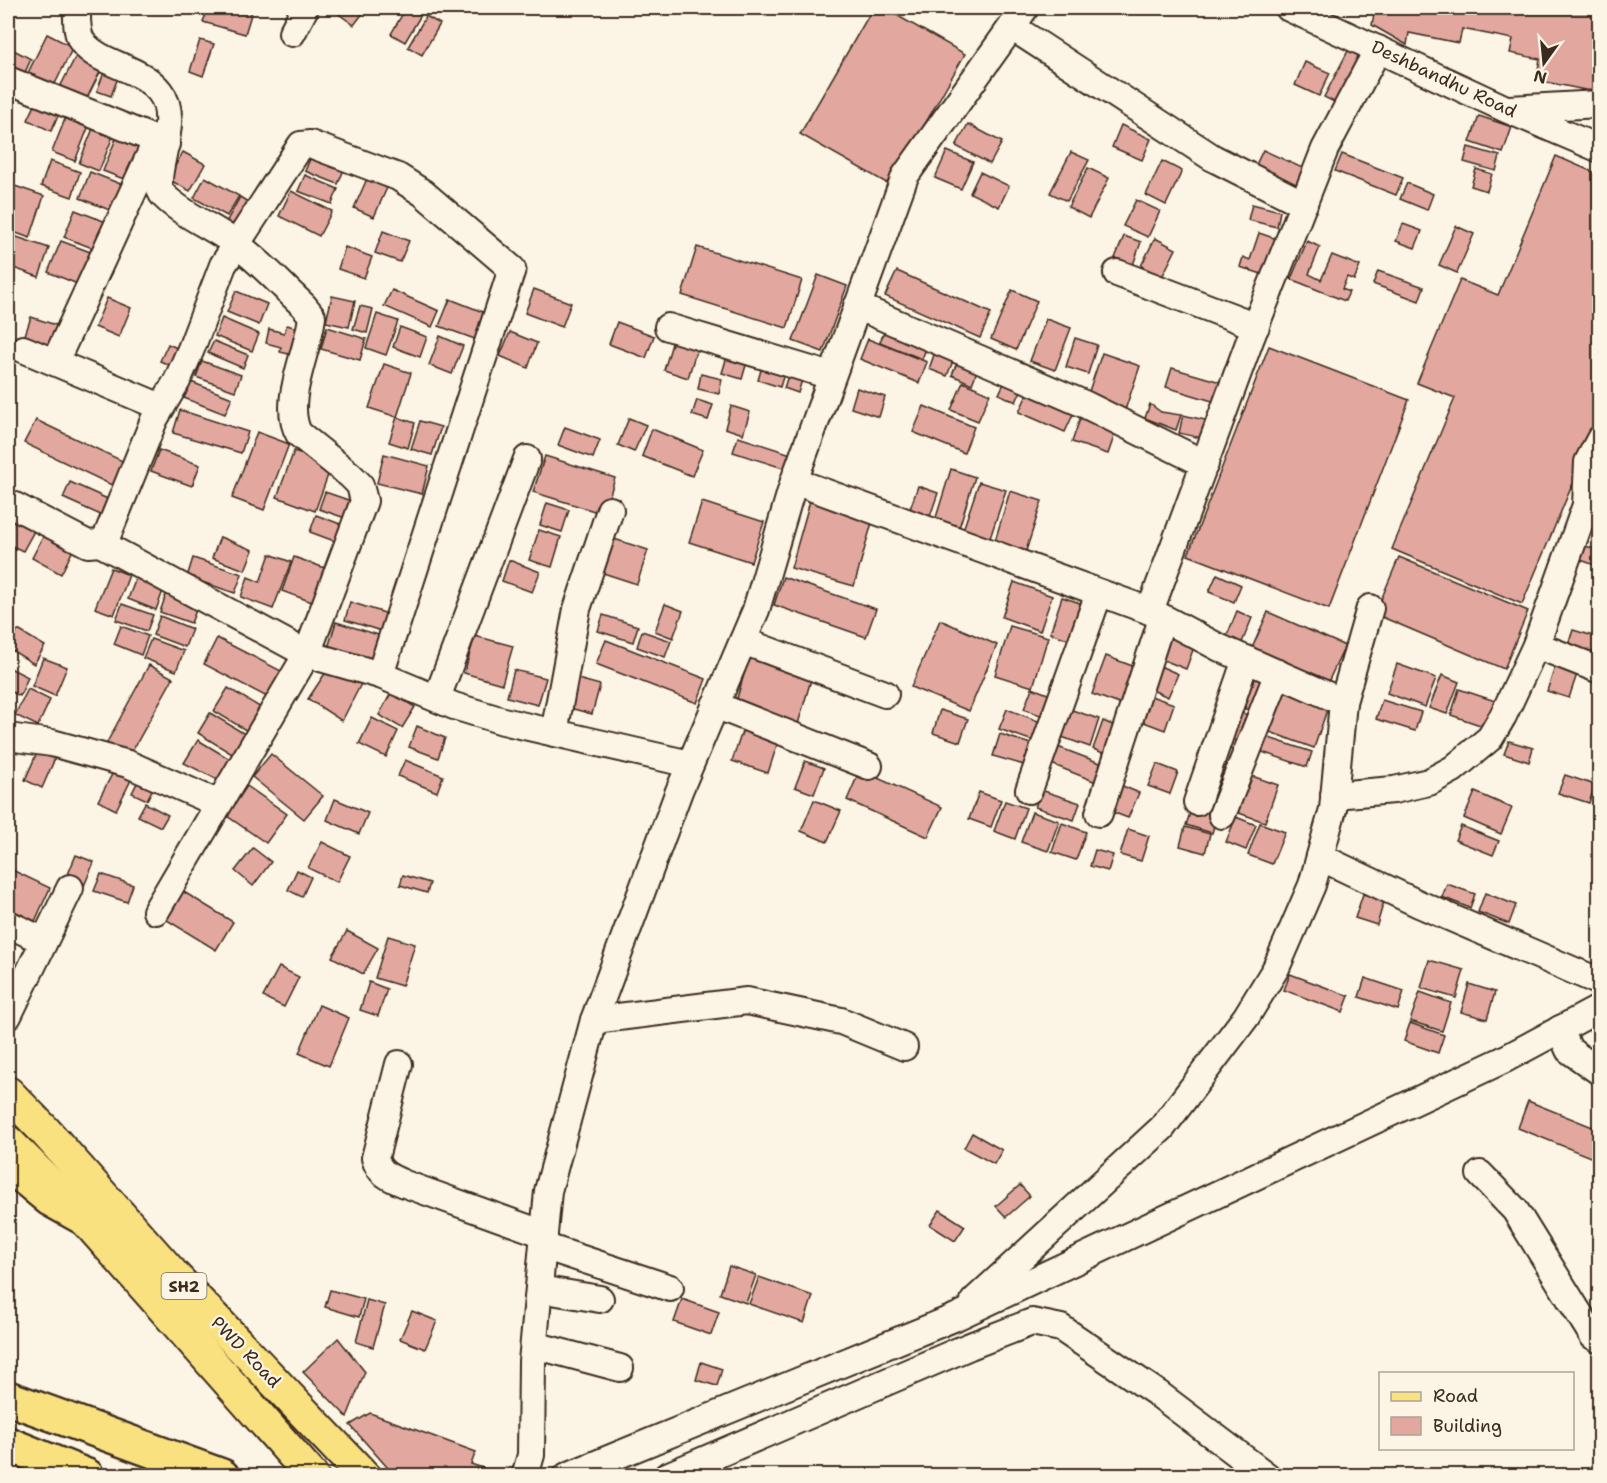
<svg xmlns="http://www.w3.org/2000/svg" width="1607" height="1483" font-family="'Shantell Sans',sans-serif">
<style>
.building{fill:#e2a8a0;stroke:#3b2a1e;stroke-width:1.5}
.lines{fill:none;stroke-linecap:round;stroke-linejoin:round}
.minor-casing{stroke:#3b2a1e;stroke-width:30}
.major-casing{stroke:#3b2a1e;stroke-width:36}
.highway-casing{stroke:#3b2a1e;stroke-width:38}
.minor{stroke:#fcf5e5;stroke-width:26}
.major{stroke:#fae180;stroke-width:32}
.highway{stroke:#fae180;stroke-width:33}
.labels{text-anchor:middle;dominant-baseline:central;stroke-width:4.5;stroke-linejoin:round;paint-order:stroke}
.shield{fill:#fcf5e5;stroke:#75675a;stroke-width:1.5}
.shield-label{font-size:16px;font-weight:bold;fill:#3b2a1e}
.street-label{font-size:18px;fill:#3b2a1e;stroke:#fcf5e5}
</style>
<rect width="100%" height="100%" fill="#fcf5e5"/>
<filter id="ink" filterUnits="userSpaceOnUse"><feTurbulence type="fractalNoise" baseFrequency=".0167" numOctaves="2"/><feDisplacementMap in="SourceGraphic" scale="12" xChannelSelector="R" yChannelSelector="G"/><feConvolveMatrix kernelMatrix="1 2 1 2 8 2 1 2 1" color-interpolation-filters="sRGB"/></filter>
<g filter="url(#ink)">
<g class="building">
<path d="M208,8L231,10L253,8L245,34L203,22Z"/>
<path d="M339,8H367L354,25L336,12Z"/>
<path d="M406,8L421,15L405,42L391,34Z"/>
<path d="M873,8H884L965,54L890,185L800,134Z"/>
<path d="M1375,8H1600V93L1536,80L1540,59L1510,53L1513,39L1462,29L1459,43L1409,33L1407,45L1372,25Z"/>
<path d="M8,15L14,18L8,31Z"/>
<path d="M426,16L440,24L422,55L408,47Z"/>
<path d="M47,34L73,47L51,92L25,79Z"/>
<path d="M200,40L214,44L203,76L190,71Z"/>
<path d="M8,47L31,59L22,79L8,73Z"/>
<path d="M1349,49L1366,58L1342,106L1324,97Z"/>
<path d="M77,54L103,66L83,106L57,93Z"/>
<path d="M1305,62L1330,73L1319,96L1295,85Z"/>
<path d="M106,67L120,72L111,96L97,91Z"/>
<path d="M36,103L59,114L51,131L28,120Z"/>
<path d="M67,114L90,123L75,161L52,152Z"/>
<path d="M1479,116L1512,127L1503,153L1470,142Z"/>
<path d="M968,124L1002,142L990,164L956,146Z"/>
<path d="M1121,125L1151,139L1142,160L1112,147Z"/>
<path d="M94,126L114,134L99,171L79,163Z"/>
<path d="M117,136L143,146L129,181L103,171Z"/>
<path d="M315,147L348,160L338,184L305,171Z"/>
<path d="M1468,147L1500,156L1496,171L1464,162Z"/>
<path d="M1263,150L1309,171L1299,192L1253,171Z"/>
<path d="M947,151L973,162L961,189L935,178Z"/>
<path d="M183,152L205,164L190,191L168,179Z"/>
<path d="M1071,152L1089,160L1067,201L1050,193Z"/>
<path d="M1342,154L1403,178L1396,195L1335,171Z"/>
<path d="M1556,156L1600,175V419L1522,604L1392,549L1455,398L1417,383L1460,280L1498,295Z"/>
<path d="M50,161L80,172L72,197L41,186Z"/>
<path d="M1162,161L1182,171L1166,205L1146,195Z"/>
<path d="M1088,168L1109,178L1089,218L1068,207Z"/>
<path d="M1476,169L1492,174L1487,191L1471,186Z"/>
<path d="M90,172L123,185L112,211L80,198Z"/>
<path d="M370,172L390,181L374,217L354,208Z"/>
<path d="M980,172L1009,186L999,207L970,193Z"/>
<path d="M305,175L338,189L332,204L298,191Z"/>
<path d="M205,177L239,196L227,216L194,198Z"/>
<path d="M1407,183L1433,194L1427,210L1400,199Z"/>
<path d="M12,185L44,196L30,238L8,230V199Z"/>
<path d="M291,191L332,211L319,236L279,216Z"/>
<path d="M240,197L256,207L240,234L224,226Z"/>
<path d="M1136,200L1160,211L1148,237L1123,226Z"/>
<path d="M1252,204L1280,211L1277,227L1248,220Z"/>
<path d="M75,210L106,222L95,249L64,237Z"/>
<path d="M1403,224L1422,231L1415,248L1396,241Z"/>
<path d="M1456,226L1474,234L1457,273L1439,265Z"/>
<path d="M383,231L409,241L400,262L375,253Z"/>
<path d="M1259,233L1280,240L1268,276L1240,267L1243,257L1250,260Z"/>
<path d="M8,234L49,248L39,277L8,266Z"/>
<path d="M1124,236L1141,242L1133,265L1115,258Z"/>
<path d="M1155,238L1176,249L1162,277L1141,266Z"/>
<path d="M61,241L93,253L80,285L48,272Z"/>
<path d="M1307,241L1320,247L1309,274L1321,280L1332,255L1360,266L1354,280L1347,277L1342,289L1349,292L1345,301L1291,279Z"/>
<path d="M345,247L372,257L364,278L338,269Z"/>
<path d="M697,247L802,280L787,328L682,295Z"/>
<path d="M897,271L991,313L980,338L885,296Z"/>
<path d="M1378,271L1424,287L1419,301L1373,284Z"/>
<path d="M818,275L847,286L823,352L793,341Z"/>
<path d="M534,289L571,303L562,327L525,313Z"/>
<path d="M392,290L439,311L432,327L384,306Z"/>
<path d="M1012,290L1037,301L1016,350L991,339Z"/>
<path d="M236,291L267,304L259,325L227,312Z"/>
<path d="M332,296L355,301L349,327L326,322Z"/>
<path d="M107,298L131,308L119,337L95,327Z"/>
<path d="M450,299L493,316L483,342L439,326Z"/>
<path d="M360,306L373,309L367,333L353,329Z"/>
<path d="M377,314L398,321L386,355L366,348Z"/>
<path d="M31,317L59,326L52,347L24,338Z"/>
<path d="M222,318L259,334L252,351L215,336Z"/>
<path d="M1046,319L1071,328L1055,370L1030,361Z"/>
<path d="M617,322L654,336L646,358L609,344Z"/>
<path d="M287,325L300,329L293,355L280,352L281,347L266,343L269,329L284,333Z"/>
<path d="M887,325L929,341L922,359L880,342Z"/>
<path d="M327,327L366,339L360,360L321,349Z"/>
<path d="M400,327L427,337L420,357L393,347Z"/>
<path d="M510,332L537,343L528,368L500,356Z"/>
<path d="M440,336L463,346L452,374L429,365Z"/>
<path d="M674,337L698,345L688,378L664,370Z"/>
<path d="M1075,338L1097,345L1088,374L1066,367Z"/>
<path d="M868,339L927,362L919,383L860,359Z"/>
<path d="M214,341L248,355L243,368L208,353Z"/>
<path d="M168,344L186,352L179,369L160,361Z"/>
<path d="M1269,346L1409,400L1329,609L1188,555Z"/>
<path d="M936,349L955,356L947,376L929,369Z"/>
<path d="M729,350L749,355L742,379L722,373Z"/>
<path d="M1102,353L1140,366L1125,410L1087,397Z"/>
<path d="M960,355L980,363L972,384L952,375Z"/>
<path d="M764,360L786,367L780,387L758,380Z"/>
<path d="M202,361L241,375L235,391L196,377Z"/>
<path d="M384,364L411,373L397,417L369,408Z"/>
<path d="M791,366L805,370L798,393L784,388Z"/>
<path d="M1172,368L1224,383L1219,403L1166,387Z"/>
<path d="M701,374L722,379L719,394L698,389Z"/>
<path d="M1006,379L1023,386L1016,402L999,394Z"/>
<path d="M191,382L232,398L225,414L184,398Z"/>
<path d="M963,382L990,394L978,421L951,410Z"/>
<path d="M1031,386L1077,406L1065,432L1019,412Z"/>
<path d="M857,388L885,397L879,417L851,408Z"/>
<path d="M697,400L713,405L708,420L692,415Z"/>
<path d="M1150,404L1161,412L1181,415L1176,430L1145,418Z"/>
<path d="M731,406L750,412L743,434L725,428Z"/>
<path d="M924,406L974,427L964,453L913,432Z"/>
<path d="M180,410L248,432L241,453L173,433Z"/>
<path d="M1082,413L1118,425L1108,454L1072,442Z"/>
<path d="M1183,415L1214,422L1210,440L1179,433Z"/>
<path d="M397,417L415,423L408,448L389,442Z"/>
<path d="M629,418L646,425L634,452L618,445Z"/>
<path d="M36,420L133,466L122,490L24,443Z"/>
<path d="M420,421L441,427L432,455L411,449Z"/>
<path d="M565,427L600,440L593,458L558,445Z"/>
<path d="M652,429L703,450L692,476L642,456Z"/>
<path d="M257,432L289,444L264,510L232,498Z"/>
<path d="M738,437L791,454L786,469L733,452Z"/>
<path d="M159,450L200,465L192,486L151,471Z"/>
<path d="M294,451L332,464L315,511L277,497Z"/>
<path d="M384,454L429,466L422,494L377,483Z"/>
<path d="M545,456L615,478L604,514L533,492Z"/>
<path d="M951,469L975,477L958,531L934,524Z"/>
<path d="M70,482L112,501L105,517L63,498Z"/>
<path d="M979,482L1006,490L989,541L962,533Z"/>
<path d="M918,486L938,493L928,522L908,515Z"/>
<path d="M1010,491L1042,501L1025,554L994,544Z"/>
<path d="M325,492L360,504L354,521L319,509Z"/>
<path d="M810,501L873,519L854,586L791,568Z"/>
<path d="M702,502L764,522L751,562L689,542Z"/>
<path d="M547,503L569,510L562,532L540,525Z"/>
<path d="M316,515L351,528L345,545L310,532Z"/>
<path d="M8,518L34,531L23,551L8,544Z"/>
<path d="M539,530L561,537L552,567L529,560Z"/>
<path d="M45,533L74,548L61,574L32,558Z"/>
<path d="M220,537L253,550L245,570L212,558Z"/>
<path d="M608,537L648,550L637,584L597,571Z"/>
<path d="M1583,545L1600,551V567L1578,559Z"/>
<path d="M270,554L291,562L273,609L241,597L248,577L260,582Z"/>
<path d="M294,557L336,572L323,606L282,591Z"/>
<path d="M1399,557L1528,611L1504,669L1375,614Z"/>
<path d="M193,558L242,574L235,593L187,577Z"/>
<path d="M509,560L540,572L532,592L502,581Z"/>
<path d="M111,568L129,575L114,615L95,608Z"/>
<path d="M1217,574L1241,585L1234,602L1209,592Z"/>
<path d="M783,577L876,609L866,637L774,605Z"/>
<path d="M136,578L164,588L156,610L128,599Z"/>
<path d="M1014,582L1052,596L1040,631L1002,617Z"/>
<path d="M168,589L200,600L191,623L160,612Z"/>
<path d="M1062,597L1086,605L1074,641L1050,633Z"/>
<path d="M350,602L391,615L385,632L345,620Z"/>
<path d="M122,604L153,615L147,631L116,620Z"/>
<path d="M665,604L683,611L673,638L655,631Z"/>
<path d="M1237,611L1252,618L1239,650L1224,643Z"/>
<path d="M1268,612L1345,646L1328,682L1252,648Z"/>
<path d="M603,615L638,626L633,642L598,631Z"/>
<path d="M160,616L192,629L185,647L153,635Z"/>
<path d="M940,620L997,645L969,711L911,687Z"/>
<path d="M336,622L385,637L377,663L328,648Z"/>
<path d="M121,626L148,636L141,655L114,644Z"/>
<path d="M1010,626L1048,637L1033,687L995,675Z"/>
<path d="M1168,628L1197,639L1186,669L1156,657Z"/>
<path d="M18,630L45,646L34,664L8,648Z"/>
<path d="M1573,630L1600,638V658L1567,648Z"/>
<path d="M642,631L671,641L665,657L637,647Z"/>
<path d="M475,636L513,646L502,684L464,673Z"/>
<path d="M217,638L283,672L269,698L204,664Z"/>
<path d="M151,639L184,651L176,671L143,658Z"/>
<path d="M606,640L706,679L697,703L596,664Z"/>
<path d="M750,654L813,673L798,724L735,705Z"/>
<path d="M1106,656L1135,667L1122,705L1092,694Z"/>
<path d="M43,658L67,667L55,696L32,686Z"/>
<path d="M1557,661L1579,668L1569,698L1547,691Z"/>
<path d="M1397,664L1436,678L1425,707L1387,693Z"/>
<path d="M149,665L173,678L130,755L105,746Z"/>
<path d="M1160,666L1178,674L1168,697L1150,689Z"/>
<path d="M8,667L28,677L20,696L8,690Z"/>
<path d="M328,669L362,682L342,721L308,699Z"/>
<path d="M514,670L546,678L538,705L507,697Z"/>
<path d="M1442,675L1459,682L1447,714L1429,708Z"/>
<path d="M574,678L600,685L592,714L566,707Z"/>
<path d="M1255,678L1263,681L1255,711L1245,709L1248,700L1240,698L1245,683L1253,685Z"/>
<path d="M228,688L268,712L254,735L214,711Z"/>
<path d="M1032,688L1056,697L1048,718L1024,709Z"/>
<path d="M28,689L50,700L38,726L15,715Z"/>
<path d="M1284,689L1329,704L1314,748L1270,732Z"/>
<path d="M1459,689L1495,701L1486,727L1451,715Z"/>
<path d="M391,693L415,707L402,728L379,715Z"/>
<path d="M1145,694L1174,704L1165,730L1136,719Z"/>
<path d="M1382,700L1421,712L1415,731L1376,719Z"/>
<path d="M1007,709L1043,723L1036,742L999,729Z"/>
<path d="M1069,709L1099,719L1090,747L1059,736Z"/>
<path d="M940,710L968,719L960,742L933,733Z"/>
<path d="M1233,710L1254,717L1242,753L1220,746Z"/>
<path d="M210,713L253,739L240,759L198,733Z"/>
<path d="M372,718L398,731L386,757L359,744Z"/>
<path d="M1103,721L1120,728L1111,756L1093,749Z"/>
<path d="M417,726L445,738L438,758L409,747Z"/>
<path d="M743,729L778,742L768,773L732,761Z"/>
<path d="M1000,734L1037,746L1031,767L993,756Z"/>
<path d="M1266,737L1312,752L1307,767L1262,752Z"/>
<path d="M198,740L238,764L228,775L218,780L184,763Z"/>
<path d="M1509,741L1533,748L1529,762L1504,754Z"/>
<path d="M1050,744L1108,766L1101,784L1044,761Z"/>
<path d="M39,748L56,756L42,788L25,780Z"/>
<path d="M271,754L323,796L304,819L252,777Z"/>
<path d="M405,760L443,776L437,792L398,776Z"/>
<path d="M805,761L824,768L814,794L795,787Z"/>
<path d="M118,763L135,772L116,810L98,801Z"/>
<path d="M1157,764L1178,772L1170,794L1148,786Z"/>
<path d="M860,770L942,807L928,837L847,800Z"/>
<path d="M143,771L158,778L147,800L132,793Z"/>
<path d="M1249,775L1278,785L1265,822L1236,812Z"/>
<path d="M1565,775L1595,785L1589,803L1558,793Z"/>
<path d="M1118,784L1139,793L1128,818L1107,810Z"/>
<path d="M247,786L287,814L266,843L227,816Z"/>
<path d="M1041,790L1080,803L1074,820L1035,807Z"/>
<path d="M979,792L1001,800L991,827L969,819Z"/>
<path d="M1475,792L1512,808L1501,834L1464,818Z"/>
<path d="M335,799L368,813L359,834L327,820Z"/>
<path d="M814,800L841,811L827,842L801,831Z"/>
<path d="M1005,801L1026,808L1015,839L994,831Z"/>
<path d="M145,803L168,815L161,827L138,816Z"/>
<path d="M1193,804L1218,812L1212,833L1186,825Z"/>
<path d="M1032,812L1059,821L1048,851L1021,842Z"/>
<path d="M1236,817L1256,825L1246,850L1226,842Z"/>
<path d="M1062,823L1086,832L1076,860L1052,852Z"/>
<path d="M1260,823L1285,832L1272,864L1248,855Z"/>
<path d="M1461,826L1499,841L1493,855L1455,840Z"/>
<path d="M1185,827L1210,834L1205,853L1180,846Z"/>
<path d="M1128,829L1149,836L1141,861L1120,855Z"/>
<path d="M322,842L350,856L337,882L308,868Z"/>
<path d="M253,848L271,862L253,886L235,871Z"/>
<path d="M1095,850L1113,855L1108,871L1090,866Z"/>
<path d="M76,855L94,862L84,886L66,879Z"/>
<path d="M8,868L50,888L35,921L8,908Z"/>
<path d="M297,870L311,877L302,897L288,890Z"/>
<path d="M101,874L133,885L127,902L94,891Z"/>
<path d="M403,875L430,883L427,893L400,885Z"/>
<path d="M1447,884L1475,894L1470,908L1442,897Z"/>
<path d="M179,889L233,922L216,950L162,917Z"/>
<path d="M1485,893L1516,905L1509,924L1478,912Z"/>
<path d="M1363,894L1384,901L1377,925L1355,918Z"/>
<path d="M347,931L378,948L363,974L332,957Z"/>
<path d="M388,936L415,944L402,986L375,978Z"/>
<path d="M1429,960L1464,970L1456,998L1421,988Z"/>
<path d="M279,967L299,977L284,1007L263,997Z"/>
<path d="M1290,974L1349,996L1343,1012L1284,990Z"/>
<path d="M1365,978L1404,991L1398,1010L1359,997Z"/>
<path d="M369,982L387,989L378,1016L360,1010Z"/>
<path d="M1469,984L1495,992L1487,1019L1461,1012Z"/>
<path d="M1420,992L1451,1003L1442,1031L1410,1021Z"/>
<path d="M319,1005L349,1018L329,1066L299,1053Z"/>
<path d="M1410,1023L1444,1035L1438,1053L1404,1041Z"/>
<path d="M1528,1101L1600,1130V1161L1518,1128Z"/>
<path d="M972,1133L1002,1150L994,1164L964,1148Z"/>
<path d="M1020,1185L1030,1196L1006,1217L996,1206Z"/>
<path d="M940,1210L965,1226L955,1241L930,1225Z"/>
<path d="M729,1266L756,1275L746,1303L720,1294Z"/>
<path d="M759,1277L813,1296L804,1323L749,1304Z"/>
<path d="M330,1290L364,1299L359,1317L325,1307Z"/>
<path d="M682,1299L719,1312L711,1335L674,1322Z"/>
<path d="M367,1300L385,1305L373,1347L356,1342Z"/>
<path d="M412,1311L437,1321L425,1349L400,1339Z"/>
<path d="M338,1338L365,1372L347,1417L303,1372Z"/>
<path d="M701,1362L722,1369L717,1386L696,1380Z"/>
<path d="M370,1413L476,1452L471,1464L506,1476H395L350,1425Z"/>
<path d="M1600,1458V1476H1595Z"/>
</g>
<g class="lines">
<defs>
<g id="minor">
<path d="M77,8C77,19 76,34 83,43C101,65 141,67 160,92C184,122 146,179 164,196C184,216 214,227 236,244C261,262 282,286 304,306L312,316C309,351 281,403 299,434L350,475L360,485L364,501L307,654L156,911"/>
<path d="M1289,8L1506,109L1600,149"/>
<path d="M1012,27L1213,158L1304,204"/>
<path d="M292,33L305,8"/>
<path d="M8,80L166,144"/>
<path d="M1509,109L1600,104"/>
<path d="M1117,273L1256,326"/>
<path d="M857,306L1084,404L1205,464"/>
<path d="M668,327L831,376"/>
<path d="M23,349L161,407"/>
<path d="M55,362L154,146"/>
<path d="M794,481L1150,611L1220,648L1343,702"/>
<path d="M8,505H13L88,544L100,543L107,536L154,420L177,381L191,349L223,265L301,145L310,144L398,177L423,193L512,269L380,675"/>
<path d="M100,543L307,654L380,675L454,706L503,721L690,764"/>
<path d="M1150,611L1250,340L1325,149L1378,49"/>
<path d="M743,641L885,694"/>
<path d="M1536,645L1600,670"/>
<path d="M437,698L527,459"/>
<path d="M715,705L869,766"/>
<path d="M554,733L577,609L610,510"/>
<path d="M8,737L52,743L128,764L217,803"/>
<path d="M1029,790L1099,593"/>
<path d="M1334,795L1394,790L1429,782L1453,769L1490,738L1503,716L1536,645L1586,505L1588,462L1600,439"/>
<path d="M1197,802L1246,659"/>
<path d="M1099,813L1162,619"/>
<path d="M1222,815L1278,673"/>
<path d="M1320,857L1419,904L1600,982"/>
<path d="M8,924L44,941"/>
<path d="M8,1016L70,888"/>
<path d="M594,1020L747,1001L841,1021L904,1047"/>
<path d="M1560,1029L1569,1050L1600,1072"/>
<path d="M399,1064L375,1158C379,1174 391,1178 405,1184L544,1234"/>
<path d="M1480,1174L1515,1210L1593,1336L1600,1340"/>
<path d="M543,1246L670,1288"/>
<path d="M539,1289L600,1299"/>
<path d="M974,1301L1162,1128L1246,1017L1276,968L1312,885L1333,809L1343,702L1370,608"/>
<path d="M534,1345L620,1368"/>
<path d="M525,1476L531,1455L532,1362L548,1191L594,1020L679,791L756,610L794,481L905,176L1025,8"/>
<path d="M567,1476L956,1317L1503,1060L1600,1008"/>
<path d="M667,1476L970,1346L1032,1322L1061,1328L1157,1393L1267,1476"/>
</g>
<g id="major">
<path d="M8,1093L45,1131L174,1276L364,1476"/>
<path d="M8,1142L84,1218L312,1476"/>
</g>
<g id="highway">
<path d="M8,1164L50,1199L84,1218"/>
<path d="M8,1398L222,1476"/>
<path d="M8,1444L87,1476"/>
</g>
</defs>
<use href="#minor" class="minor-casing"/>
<use href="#major" class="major-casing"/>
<use href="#highway" class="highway-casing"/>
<use href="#minor" class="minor"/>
<use href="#major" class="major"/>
<use href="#highway" class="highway"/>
</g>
</g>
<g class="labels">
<rect class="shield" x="161.5" y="1273" width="45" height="26" rx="4.5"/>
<g class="shield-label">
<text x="184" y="1286">SH2</text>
</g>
<g class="street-label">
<text transform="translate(1444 79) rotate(25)">Deshbandhu Road</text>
<text transform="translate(246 1352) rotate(46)">PWD Road</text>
</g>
</g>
<rect width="1607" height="1483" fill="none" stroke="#fcf5e5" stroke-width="30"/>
<rect x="15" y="15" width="1577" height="1453" fill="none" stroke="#3b2a1e" stroke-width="2" filter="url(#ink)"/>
<rect x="1379" y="1372" width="195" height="78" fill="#fcf5e5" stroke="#afa495" stroke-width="1.5"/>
<rect x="1391" y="1392" width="30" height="9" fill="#fae180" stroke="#afa495" stroke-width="1.5"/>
<text x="1433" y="1402" font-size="18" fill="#3b2a1e">Road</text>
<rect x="1391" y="1417" width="30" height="18" fill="#e2a8a0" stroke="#afa495" stroke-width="1.5"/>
<text x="1433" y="1432" font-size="18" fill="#3b2a1e">Building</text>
<g transform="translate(1544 63) rotate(195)" stroke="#fcf5e5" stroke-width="4.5" paint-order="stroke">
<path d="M0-4.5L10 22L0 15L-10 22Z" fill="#3b2a1e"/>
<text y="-9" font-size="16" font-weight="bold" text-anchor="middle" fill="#3b2a1e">N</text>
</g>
</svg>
